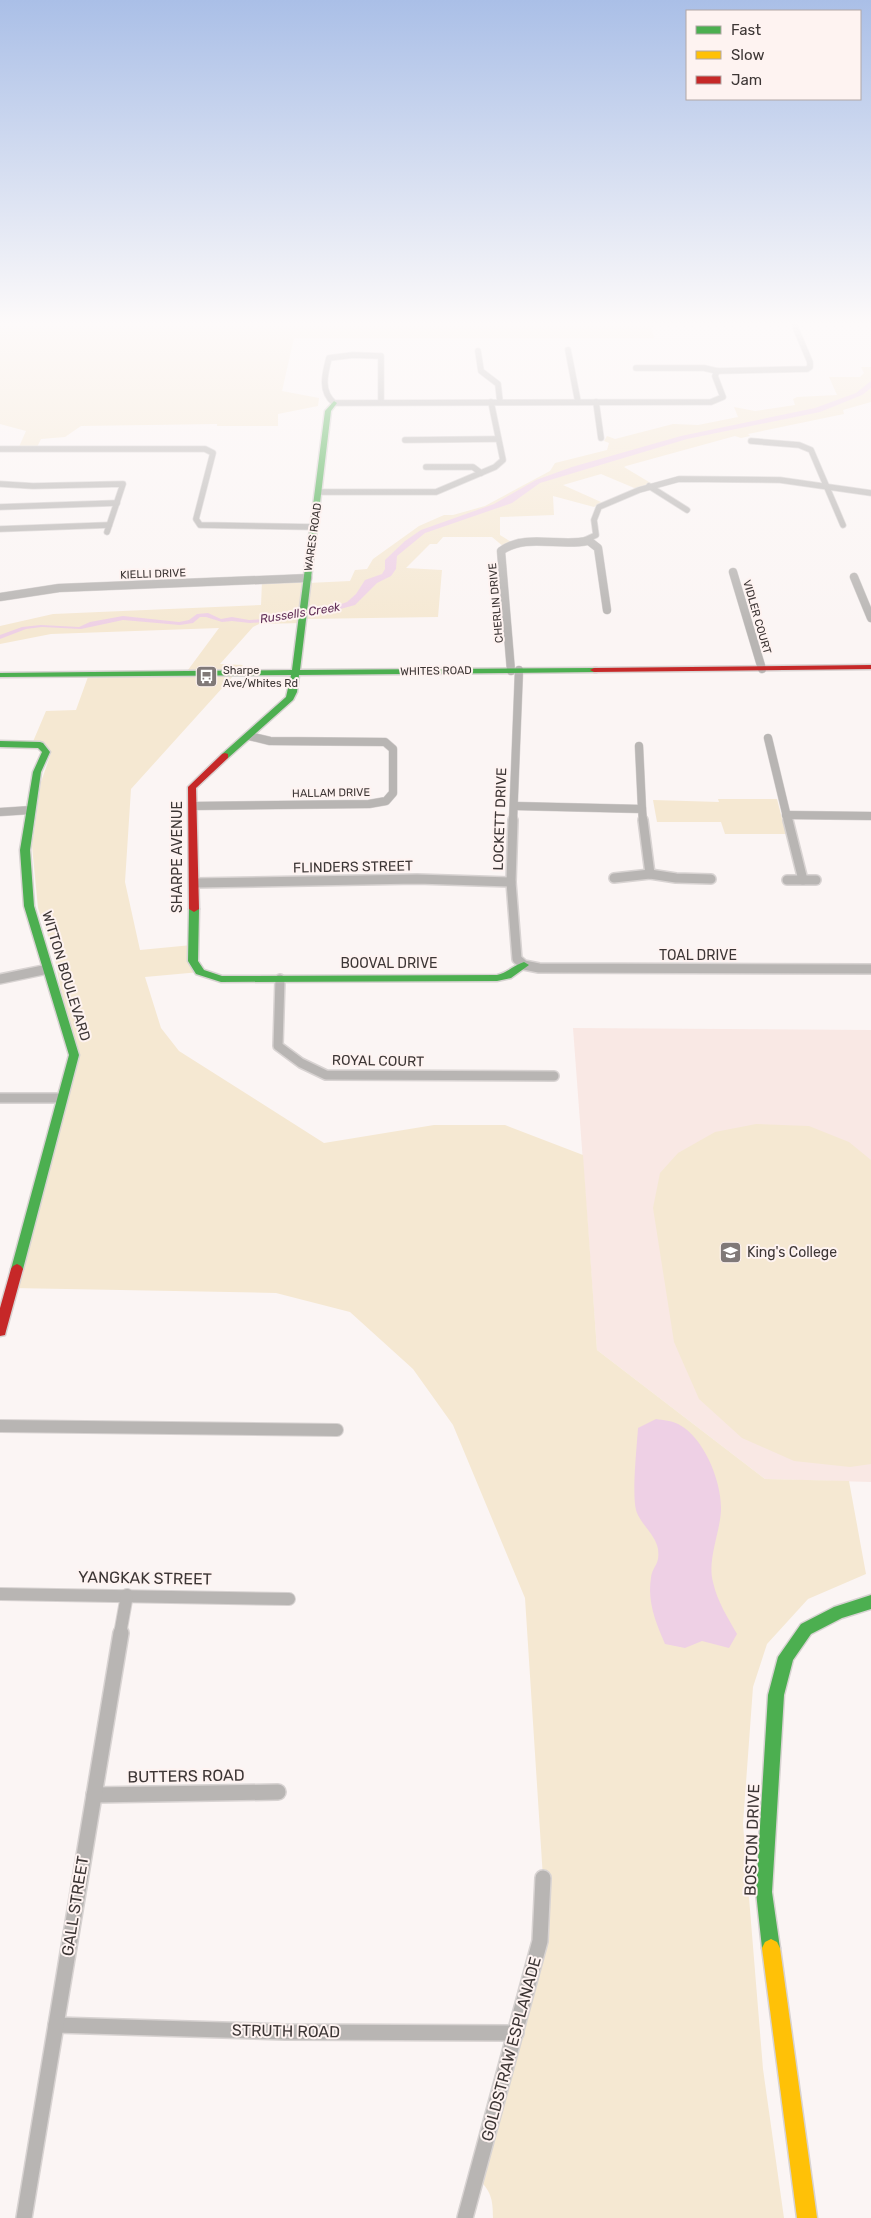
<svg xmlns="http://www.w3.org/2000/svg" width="871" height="2218" font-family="Rubik,sans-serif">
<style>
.built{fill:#f9e8e4}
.green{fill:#f5e8d2}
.water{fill:#eed0e5}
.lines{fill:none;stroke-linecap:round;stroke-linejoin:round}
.street-far4-casing{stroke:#d8d3d2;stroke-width:7}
.street-far3-casing{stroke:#d8d3d2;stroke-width:9}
.street-far2-casing{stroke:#d8d3d2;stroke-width:12}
.street-far1-casing{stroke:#d8d3d2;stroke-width:14}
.street-casing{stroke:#d8d3d2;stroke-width:18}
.fast-casing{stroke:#d8d3d2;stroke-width:3}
.slow-casing{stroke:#d8d3d2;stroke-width:3}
.jam-casing{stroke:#d8d3d2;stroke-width:3}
.street-far4{stroke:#b8b5b3;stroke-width:5.5}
.street-far3{stroke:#b8b5b3;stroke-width:8}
.street-far2{stroke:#b8b5b3;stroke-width:9}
.street-far1{stroke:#b8b5b3;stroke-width:12}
.street{stroke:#b8b5b3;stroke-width:15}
.fast{fill:#4caf50;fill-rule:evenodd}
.slow{fill:#ffc107;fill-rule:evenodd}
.jam{fill:#c62828;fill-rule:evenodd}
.labels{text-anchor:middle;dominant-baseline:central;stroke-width:4;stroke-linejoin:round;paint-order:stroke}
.far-street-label{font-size:11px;fill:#3d3635;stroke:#fef3f1}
.far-poi-label{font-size:11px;fill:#3d3635;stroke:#fef3f1;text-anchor:start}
.far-water-label{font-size:12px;font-style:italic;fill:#612f57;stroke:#fef3f1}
.street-label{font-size:14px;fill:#3d3635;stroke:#fef3f1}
.poi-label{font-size:14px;fill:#3d3635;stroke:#fef3f1;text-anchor:start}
.near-street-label{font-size:16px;fill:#3d3635;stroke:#fef3f1}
</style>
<rect width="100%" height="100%" fill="#fbf5f4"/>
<path class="built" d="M573,1028L871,1030V1482L765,1479L597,1350Z"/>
<g class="green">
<path d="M0,324H650L654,338H294L282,391L319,398L318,406L278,414V426H217V424L81,426L65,437L41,439L36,449H18L26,431L0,424Z"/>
<path d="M861,367H871V402L843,410L844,414L748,434L750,436L741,438L735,436L626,466L624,467L654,485L639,490L601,474L563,485L601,502L594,507L553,496L554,515L500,517V535L513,543L504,547L492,537H443L437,544H430L406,568L442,570L438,617L304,619L303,623L259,624L253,627L220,664L243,665L131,789L125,882L140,950L192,945L200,972L145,977L161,1028L179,1051L324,1143L434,1125H505L583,1155L597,1350L765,1479L849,1481L866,1574L808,1599L767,1644L753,1687L743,1824L763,2069L784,2218H493C493,2199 491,2190 476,2177L540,1941L543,1878L525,1598L453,1425L413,1369L350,1312L276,1293L12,1288L73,1050L53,950L38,908L32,846L41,782L51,753L32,744L46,711L76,710L89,674H185L219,628L51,634L0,644V626L53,614L261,605L262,581L308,579V583L350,581L355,570L367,569L373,559L419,526L444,515H453L485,506L550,471L555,463L607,450L609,443L604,441L607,436L615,439L673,424L698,425L738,417L734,407L755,411L795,405L793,399L797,397L837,395L829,377H860L864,373Z"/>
<path d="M718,799H777L786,834H725L721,822H657L653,800L719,802Z"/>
<path d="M756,1124L809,1126L849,1142L871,1160V1464L850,1467L794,1461L742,1438L699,1399L674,1342L653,1208L660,1173L678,1153L715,1132Z"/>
</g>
<g class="water">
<path d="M871,381V388L862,395L820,412L687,439L540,483L512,503L425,533L397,556L396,569L391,576L377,583L355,605L333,611L290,615L265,622L250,623L232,621L222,622L206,617H200L193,623L180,625L123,620L81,629L42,627L26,629L0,639V635L22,627L41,625L79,627L90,622L123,616L179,622L189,620L197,614L208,613L221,619L232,617L249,620L263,619L286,612L330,608L347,602L356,594L365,580L382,574L385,569V560L405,541L421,530L494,504L536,480L572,467L681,436L815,408L856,393Z"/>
<path d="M656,1419C663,1420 672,1421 678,1424C704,1437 722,1482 721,1510C720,1533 707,1560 713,1582C717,1601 728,1618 737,1634L729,1648L702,1641L685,1648L665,1644C656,1623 647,1602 651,1578C653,1564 660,1566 658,1549C656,1536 642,1525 637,1513C631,1499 637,1446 638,1428Z"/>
</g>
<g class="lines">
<defs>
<g id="street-far4">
<path d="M568,350L578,402"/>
<path d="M478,351L481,371L498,384L500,402"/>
<path d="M636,368H704L717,371L807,369L810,367V362L794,324"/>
<path d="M381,402V356L353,355L329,358C325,374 320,391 334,403L711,402L723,397L715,376L717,371"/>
<path d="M596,402L601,438"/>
<path d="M405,440L497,439"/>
<path d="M751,441L799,445L811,450L843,525"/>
<path d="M0,449H205L213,453L196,519L200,525L314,527"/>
<path d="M426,467H473L481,473"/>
<path d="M0,484L33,486L123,484L107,532"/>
<path d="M649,486L687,510"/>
<path d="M320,492H436L495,467L503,460L491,402"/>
<path d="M0,507L117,503"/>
<path d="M0,529L109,525"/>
<path d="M589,541L591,542"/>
<path d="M519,542H542"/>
<path d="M581,542L596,535L594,520L599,507L639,490L679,479L780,480L871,493"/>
</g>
<g id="street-far3">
<path d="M589,541L598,548L607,610"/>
<path d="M733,572L762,669"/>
<path d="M854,577L871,618"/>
<path d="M0,597L59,588L308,578"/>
<path d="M511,671L501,551C525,533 559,547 587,541"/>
<path d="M768,738L788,821"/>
<path d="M639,746L642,809"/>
<path d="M193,806L369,804L386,801L393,793V749L385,742L270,741L249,736"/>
<path d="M515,806L642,809L643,821"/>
<path d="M0,812L31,810"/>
<path d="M786,815L871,816"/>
<path d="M513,821L519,670"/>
</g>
<g id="street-far2">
<path d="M513,820L511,882L517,959L524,965L539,968L871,969"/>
<path d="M643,820L650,874"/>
<path d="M614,878L650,874L676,878L711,879"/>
<path d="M787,880H803L788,820"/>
<path d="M803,880H816"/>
<path d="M194,883L417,879L511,882"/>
<path d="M0,979L48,969"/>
<path d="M280,979L278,1046L301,1063L326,1075L554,1076"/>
<path d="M0,1098H62"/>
</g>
<g id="street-far1">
<path d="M0,1426L337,1430"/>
<path d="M0,1594L289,1599"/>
<path d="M120,1634L127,1595"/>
</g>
<g id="street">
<path d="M94,1795L278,1792"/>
<path d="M56,2025L285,2032L516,2033"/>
<path d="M24,2218L121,1633"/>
<path d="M465,2218L540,1941L543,1878"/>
</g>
<g id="fast">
<path d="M334,401L337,403L331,411L300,670L594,668H597V672L299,675L297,692L293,700L228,758H222V754L286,697L291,675L0,677V673L292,670L325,411Z"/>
<path d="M0,741L40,742L43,743L50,752L41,772L30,850L34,906L79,1055L23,1269L21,1272L17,1274L13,1272L11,1269L69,1055L24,906L20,850L33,772L42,752L38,748L0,747Z"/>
<path d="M194,906L199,909L198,961L204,970L222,976L497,975C507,973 514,965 524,962L529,965L511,978L497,981L221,982L196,974L188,961L189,909Z"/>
<path d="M871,1595V1609L842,1618L811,1634L793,1660L784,1695L772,1892L780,1948L777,1954L771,1957L765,1954L762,1948L756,1892L768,1695L778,1657L801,1624L834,1607Z"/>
</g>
<path id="slow" d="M771,1939L777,1942L780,1948L817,2218H797L762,1948L765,1942Z"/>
<g id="jam">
<path d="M871,665V669L594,672L590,670L594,668Z"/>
<path d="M225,753L228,754V758L196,788L199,909L194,912L189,909L188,787L222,754Z"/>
<path d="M17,1264L21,1266L23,1269L6,1331L5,1335L0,1336V1308L11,1269L13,1266Z"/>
</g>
</defs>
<use href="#street-far4" class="street-far4-casing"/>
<use href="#street-far3" class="street-far3-casing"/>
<use href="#street-far2" class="street-far2-casing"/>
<use href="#street-far1" class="street-far1-casing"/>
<use href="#street" class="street-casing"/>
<use href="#fast" class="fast-casing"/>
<use href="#slow" class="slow-casing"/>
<use href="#jam" class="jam-casing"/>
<use href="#street-far4" class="street-far4"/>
<use href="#street-far3" class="street-far3"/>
<use href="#street-far2" class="street-far2"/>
<use href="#street-far1" class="street-far1"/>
<use href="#street" class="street"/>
<use href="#fast" class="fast"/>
<use href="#slow" class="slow"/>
<use href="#jam" class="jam"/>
</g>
<linearGradient id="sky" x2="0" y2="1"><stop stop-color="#aabfe7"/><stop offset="0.51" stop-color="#fdfafa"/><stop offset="1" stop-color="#fdfafa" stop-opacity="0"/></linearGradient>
<rect width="871" height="634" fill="url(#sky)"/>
<defs>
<symbol id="bus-square" viewBox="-11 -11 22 22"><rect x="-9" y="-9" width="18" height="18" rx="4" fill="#807978" stroke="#fef3f1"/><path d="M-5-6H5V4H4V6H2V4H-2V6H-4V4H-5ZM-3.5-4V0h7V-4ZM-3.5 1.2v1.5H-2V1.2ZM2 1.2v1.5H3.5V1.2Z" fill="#fff"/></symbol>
<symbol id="school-square" viewBox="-11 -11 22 22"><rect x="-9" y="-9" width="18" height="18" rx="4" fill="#807978" stroke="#fef3f1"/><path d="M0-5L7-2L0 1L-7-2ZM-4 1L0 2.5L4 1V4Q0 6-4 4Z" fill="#fff"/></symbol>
</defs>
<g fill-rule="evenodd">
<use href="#bus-square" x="194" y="664" width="25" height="25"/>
<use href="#school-square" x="718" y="1240" width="25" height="25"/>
</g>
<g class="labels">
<g class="far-street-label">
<text transform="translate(313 537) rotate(-82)">WARES ROAD</text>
<text transform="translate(153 574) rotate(-2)">KIELLI DRIVE</text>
<text transform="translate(496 603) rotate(-95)">CHERLIN DRIVE</text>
<text transform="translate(757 617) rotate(74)">VIDLER COURT</text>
<text transform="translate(436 671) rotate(-1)">WHITES ROAD</text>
<text transform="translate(331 793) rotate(-1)">HALLAM DRIVE</text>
</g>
<g class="far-poi-label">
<text x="223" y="670">Sharpe<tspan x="223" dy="13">Ave/Whites Rd</tspan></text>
</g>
<g class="far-water-label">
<text transform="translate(300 613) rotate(-9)">Russells Creek</text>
</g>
<g class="street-label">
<text transform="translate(500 819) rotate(-88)">LOCKETT DRIVE</text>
<text transform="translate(177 857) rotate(-90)">SHARPE AVENUE</text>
<text transform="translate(353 867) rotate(-1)">FLINDERS STREET</text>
<text x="698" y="955">TOAL DRIVE</text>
<text x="389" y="963">BOOVAL DRIVE</text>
<text transform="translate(66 976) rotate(73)">WITTON BOULEVARD</text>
<text transform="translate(378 1061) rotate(1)">ROYAL COURT</text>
</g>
<g class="poi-label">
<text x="747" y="1252">King's College</text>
</g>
<g class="near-street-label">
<text transform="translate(145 1578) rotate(1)">YANGKAK STREET</text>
<text transform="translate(186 1776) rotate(-1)">BUTTERS ROAD</text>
<text transform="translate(752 1840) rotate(-88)">BOSTON DRIVE</text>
<text transform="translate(75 1906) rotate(-81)">GALL STREET</text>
<text transform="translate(286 2031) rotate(1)">STRUTH ROAD</text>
<text transform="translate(511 2049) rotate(-75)">GOLDSTRAW ESPLANADE</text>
</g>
</g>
<rect x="686" y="10" width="175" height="90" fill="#fef3f1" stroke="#b1a7a6"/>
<rect x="696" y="26" width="25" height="8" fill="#4caf50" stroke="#b1a7a6"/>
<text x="731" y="35" font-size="15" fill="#3d3635">Fast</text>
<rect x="696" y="51" width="25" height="8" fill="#ffc107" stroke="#b1a7a6"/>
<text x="731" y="60" font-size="15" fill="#3d3635">Slow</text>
<rect x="696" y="76" width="25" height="8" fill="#c62828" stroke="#b1a7a6"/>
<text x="731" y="85" font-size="15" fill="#3d3635">Jam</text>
</svg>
